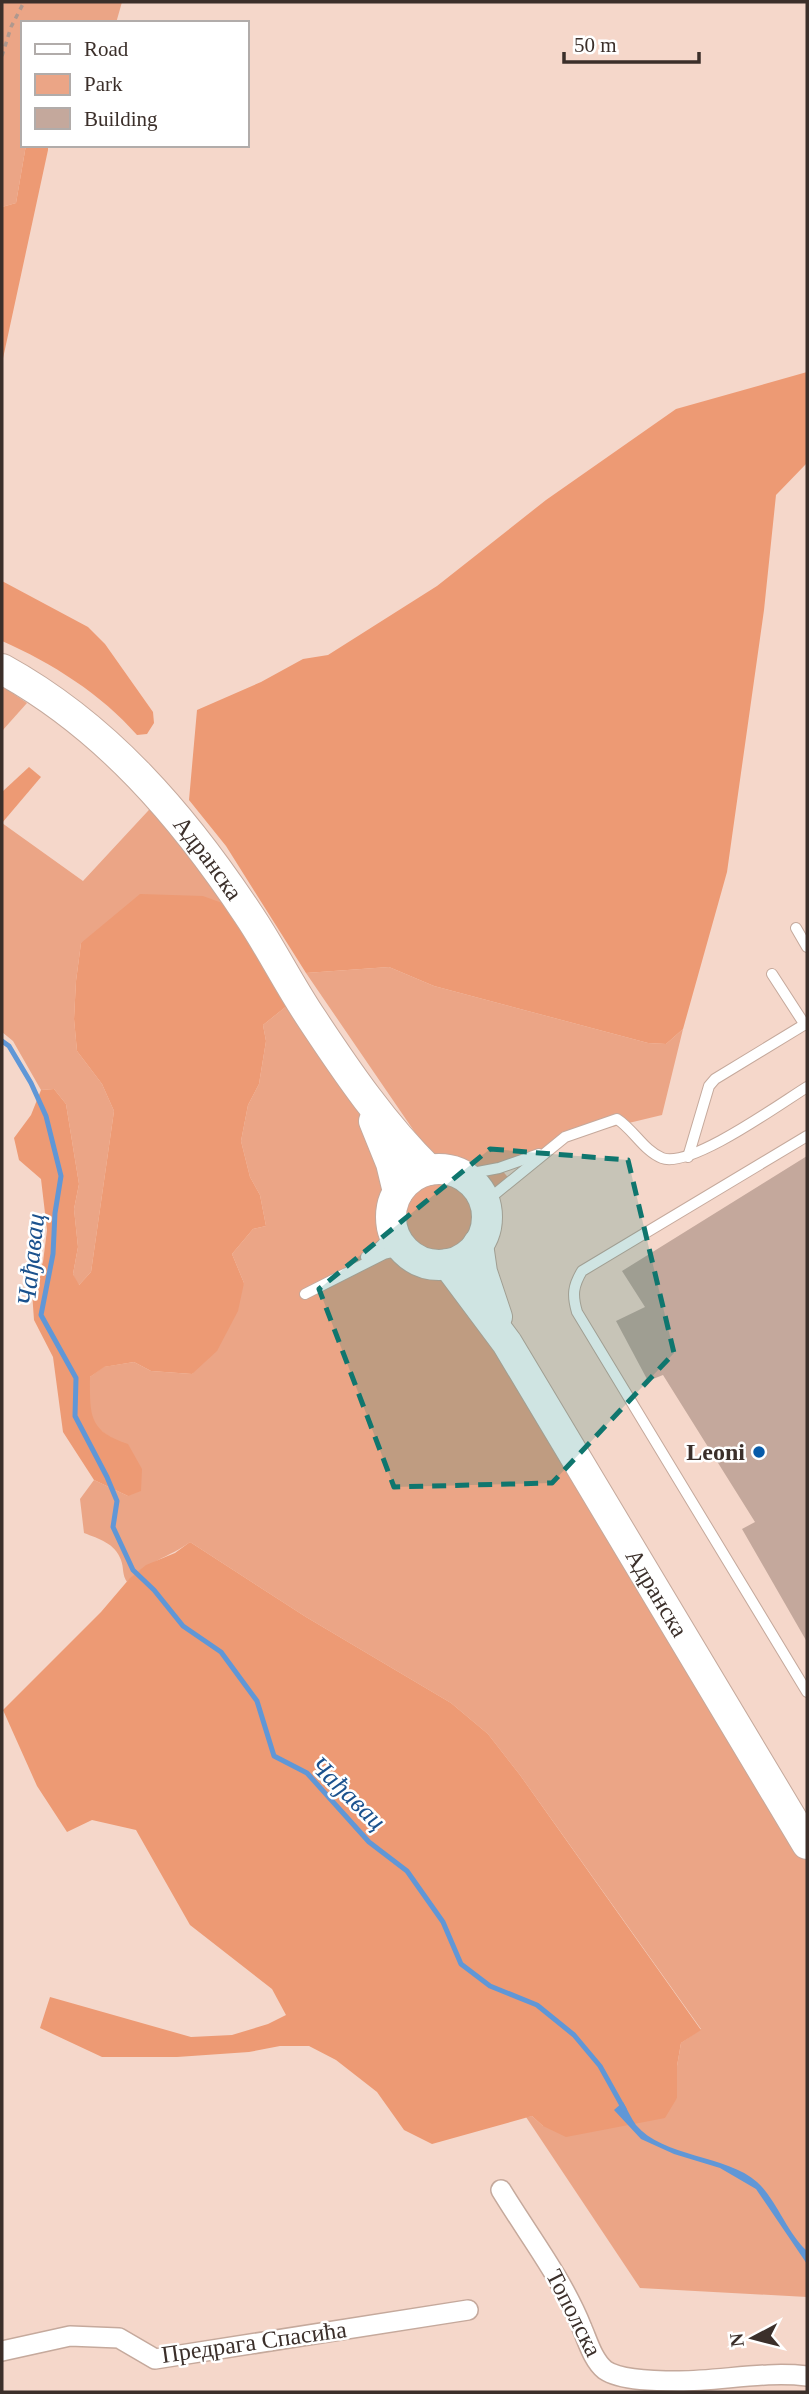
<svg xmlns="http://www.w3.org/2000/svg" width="809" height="2394" font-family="'Times New Roman',serif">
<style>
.green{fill:#eba586}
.forest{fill:#ed9a74}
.water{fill:#6097d7}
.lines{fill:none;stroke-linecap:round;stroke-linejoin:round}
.stream{stroke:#6097d7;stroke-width:5}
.building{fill:#c4a89c}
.service-casing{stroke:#c5a99c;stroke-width:12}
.minor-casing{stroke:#c5a99c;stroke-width:22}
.primary-casing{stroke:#c5a99c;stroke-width:32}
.path{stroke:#af988e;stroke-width:3.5;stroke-dasharray:5 5;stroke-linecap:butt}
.service{stroke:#fff;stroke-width:10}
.minor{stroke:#fff;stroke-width:19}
.primary{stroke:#fff;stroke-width:30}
.marked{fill:#0f766e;fill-opacity:0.2;stroke:#0f766e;stroke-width:5;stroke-dasharray:14 9;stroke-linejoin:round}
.poi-dot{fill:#075ba9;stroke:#fff;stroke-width:2.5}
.labels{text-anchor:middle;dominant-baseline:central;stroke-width:5;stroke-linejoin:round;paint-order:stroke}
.street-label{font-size:24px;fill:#3b2f2a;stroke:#fff}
.poi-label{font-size:24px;font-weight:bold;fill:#3b2f2a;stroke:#fff;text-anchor:end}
.water-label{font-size:26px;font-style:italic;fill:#1b528e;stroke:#fff}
</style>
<rect width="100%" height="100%" fill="#f5d7ca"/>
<g class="green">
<path d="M2,2H122L116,23H23V145H26L16,203L2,207Z"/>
<path d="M2,686L27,703L2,731Z"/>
<path d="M160,798L226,905L81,943L76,981L74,1019L77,1051L102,1084L114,1111L91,1272L78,1286L73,1274L78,1247L74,1209L79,1184L66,1104L54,1089L41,1090L13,1041L2,1032V823L83,881Z"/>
<path d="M389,967L434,986L648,1043L666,1044L683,1029L662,1115L562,1139L535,1155L500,1168L511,1181L484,1203C475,1183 463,1173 440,1169L306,973Z"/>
<path d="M298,997L421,1173C354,1211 413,1300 475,1248L494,1310L807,1844V2297L640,2288L526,2117L532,2116L543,2126L677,2098V2066L681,2043L701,2029L520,1775L488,1734L451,1703L306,1617L190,1542C170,1557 144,1563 127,1582C122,1575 124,1568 121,1560C115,1543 99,1539 84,1533L80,1499L94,1480L128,1496L112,1439L95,1426L90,1410V1377L103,1367L134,1362L151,1371L192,1374L244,1283L232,1254L253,1229L266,1226L260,1195L250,1177L241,1141L248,1105L259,1084L266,1041L263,1025Z"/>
<circle cx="438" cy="1217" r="39"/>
</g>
<g class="forest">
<path d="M26,145H48V150L2,363V207L16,203Z"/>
<path d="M807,372V463L776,495L764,610L727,872L683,1029L666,1044L648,1043L434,986L389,967L306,973L226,846L189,800L197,710L261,682L303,659L328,655L437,586L546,500L676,409Z"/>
<path d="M2,581L88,627L105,644L153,712L154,723L147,734L137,735C101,694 52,663 2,641Z"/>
<path d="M29,767L41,777L2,823V792Z"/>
<path d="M140,894L203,896L225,904L298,997L263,1025L266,1041L259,1084L248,1105L241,1141L250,1177L260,1195L266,1226L253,1229L232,1254L244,1283L238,1311L217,1351L192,1374L151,1371L134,1362L104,1367L90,1377C90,1415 88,1431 128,1444L142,1469L141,1491L128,1496L94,1480L63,1432L53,1357L34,1320L32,1292L43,1262L47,1230L41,1179L19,1160L14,1138L31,1115L41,1090L54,1089L66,1104L79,1184L74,1209L78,1247L73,1274L79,1285L91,1272L114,1111L102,1084L77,1051L74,1019L76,981L81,943Z"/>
<path d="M190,1542L306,1617L451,1703L488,1734L520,1775L701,2030L681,2043L677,2066V2098L665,2118L566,2137L543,2126L532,2116L432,2144L404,2130L377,2092L336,2060L309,2046H280L249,2052L177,2057H102L40,2028L50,1997L191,2037L232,2035L268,2024L286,2015L272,1989L190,1925L136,1830L92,1820L67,1832L37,1786L3,1710L101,1612L130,1578L146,1565L175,1553Z"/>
</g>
<path class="water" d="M623,2102C627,2109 631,2118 636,2125C662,2157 727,2155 757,2182C776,2199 787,2233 807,2251V2264L756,2189L720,2168L674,2154L641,2139L614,2110Z"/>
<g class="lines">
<path class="stream" d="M2,1041L9,1046L31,1083L46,1116L61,1176L55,1213L53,1254L41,1315L76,1378L75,1416L107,1477L117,1501L113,1527L133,1570L154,1590L183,1626L221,1652L257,1701L274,1756L307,1773L369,1842L407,1871L443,1922L461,1964L490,1986L537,2005L574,2035L600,2066L624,2109"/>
</g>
<path class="building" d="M807,1156V1642L742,1529L755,1522L663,1375L648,1381L616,1321L645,1307L622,1271Z"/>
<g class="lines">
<defs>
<g id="service">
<path d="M796,928L807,947"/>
<path d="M772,974L805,1025"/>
<path d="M807,1136L582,1271C573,1286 572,1295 577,1312L807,1692"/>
<path d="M688,1157L709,1086L715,1079L807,1023"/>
<path d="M462,1175L499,1168L539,1154"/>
<path d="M484,1203L565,1137L617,1119C633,1129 644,1151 662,1158C690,1169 781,1103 807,1087"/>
<path d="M366,1257C380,1248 388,1242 391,1226"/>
<path d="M305,1294L384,1254L397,1251L411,1256"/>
</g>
<g id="minor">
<path d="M501,2190C529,2236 562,2278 582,2328C588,2342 593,2360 605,2370C621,2381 659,2381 679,2381C721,2381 764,2371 807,2376"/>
<path d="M2,2351L70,2336L119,2338L155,2359L468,2310"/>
</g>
<g id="primary">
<path id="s1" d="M2,669C106,726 183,816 248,914C271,948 289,985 312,1019C347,1072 384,1126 429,1170"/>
<path d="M374,1121L391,1163L398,1192"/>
<circle cx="439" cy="1217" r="48"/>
<path d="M478,1244L482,1272L497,1317"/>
<path id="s2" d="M448,1264L507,1343L807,1844"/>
</g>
</defs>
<use href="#service" class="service-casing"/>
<use href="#minor" class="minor-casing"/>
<use href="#primary" class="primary-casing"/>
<path class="path" d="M2,56L11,27L24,2"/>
<use href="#service" class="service"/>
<use href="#minor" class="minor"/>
<use href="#primary" class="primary"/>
</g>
<path class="marked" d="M490,1149L628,1160L674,1353L552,1483L394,1487L319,1289Z"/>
<circle class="poi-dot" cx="759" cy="1452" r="7"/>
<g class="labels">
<g class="street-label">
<text stroke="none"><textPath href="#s1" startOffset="282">Адранска</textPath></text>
<text stroke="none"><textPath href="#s2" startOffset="390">Адранска</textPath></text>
<text transform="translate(574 2313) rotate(63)">Тополска</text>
<text transform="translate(254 2342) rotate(-8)">Предрага Спасића</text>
</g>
<g class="poi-label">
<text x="745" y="1452">Leoni</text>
</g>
<g class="water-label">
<text transform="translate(31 1260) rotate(-84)">Чађавац</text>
<text transform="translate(348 1793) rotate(44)">Чађавац</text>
</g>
</g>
<rect width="809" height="2394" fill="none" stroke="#3b2f2a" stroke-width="7"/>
<rect x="21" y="21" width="228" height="126" fill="#ffffff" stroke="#b1acaa" stroke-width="2"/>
<rect x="35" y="44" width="35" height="10" fill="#ffffff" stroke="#b1acaa" stroke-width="2"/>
<text x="84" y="56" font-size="21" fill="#3b2f2a">Road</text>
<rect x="35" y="74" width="35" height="21" fill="#eba586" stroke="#b1acaa" stroke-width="2"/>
<text x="84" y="91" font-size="21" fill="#3b2f2a">Park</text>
<rect x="35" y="108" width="35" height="21" fill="#c4a89c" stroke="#b1acaa" stroke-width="2"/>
<text x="84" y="126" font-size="21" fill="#3b2f2a">Building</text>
<g transform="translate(753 2338) rotate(263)" stroke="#ffffff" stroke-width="5" paint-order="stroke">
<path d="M0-5L12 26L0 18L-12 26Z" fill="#3b2f2a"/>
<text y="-10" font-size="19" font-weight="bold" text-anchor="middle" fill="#3b2f2a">N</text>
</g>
<path d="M564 52v10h135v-10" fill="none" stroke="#3b2f2a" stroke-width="3.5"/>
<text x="574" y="52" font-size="21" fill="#3b2f2a" stroke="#ffffff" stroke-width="5" paint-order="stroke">50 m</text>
</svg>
